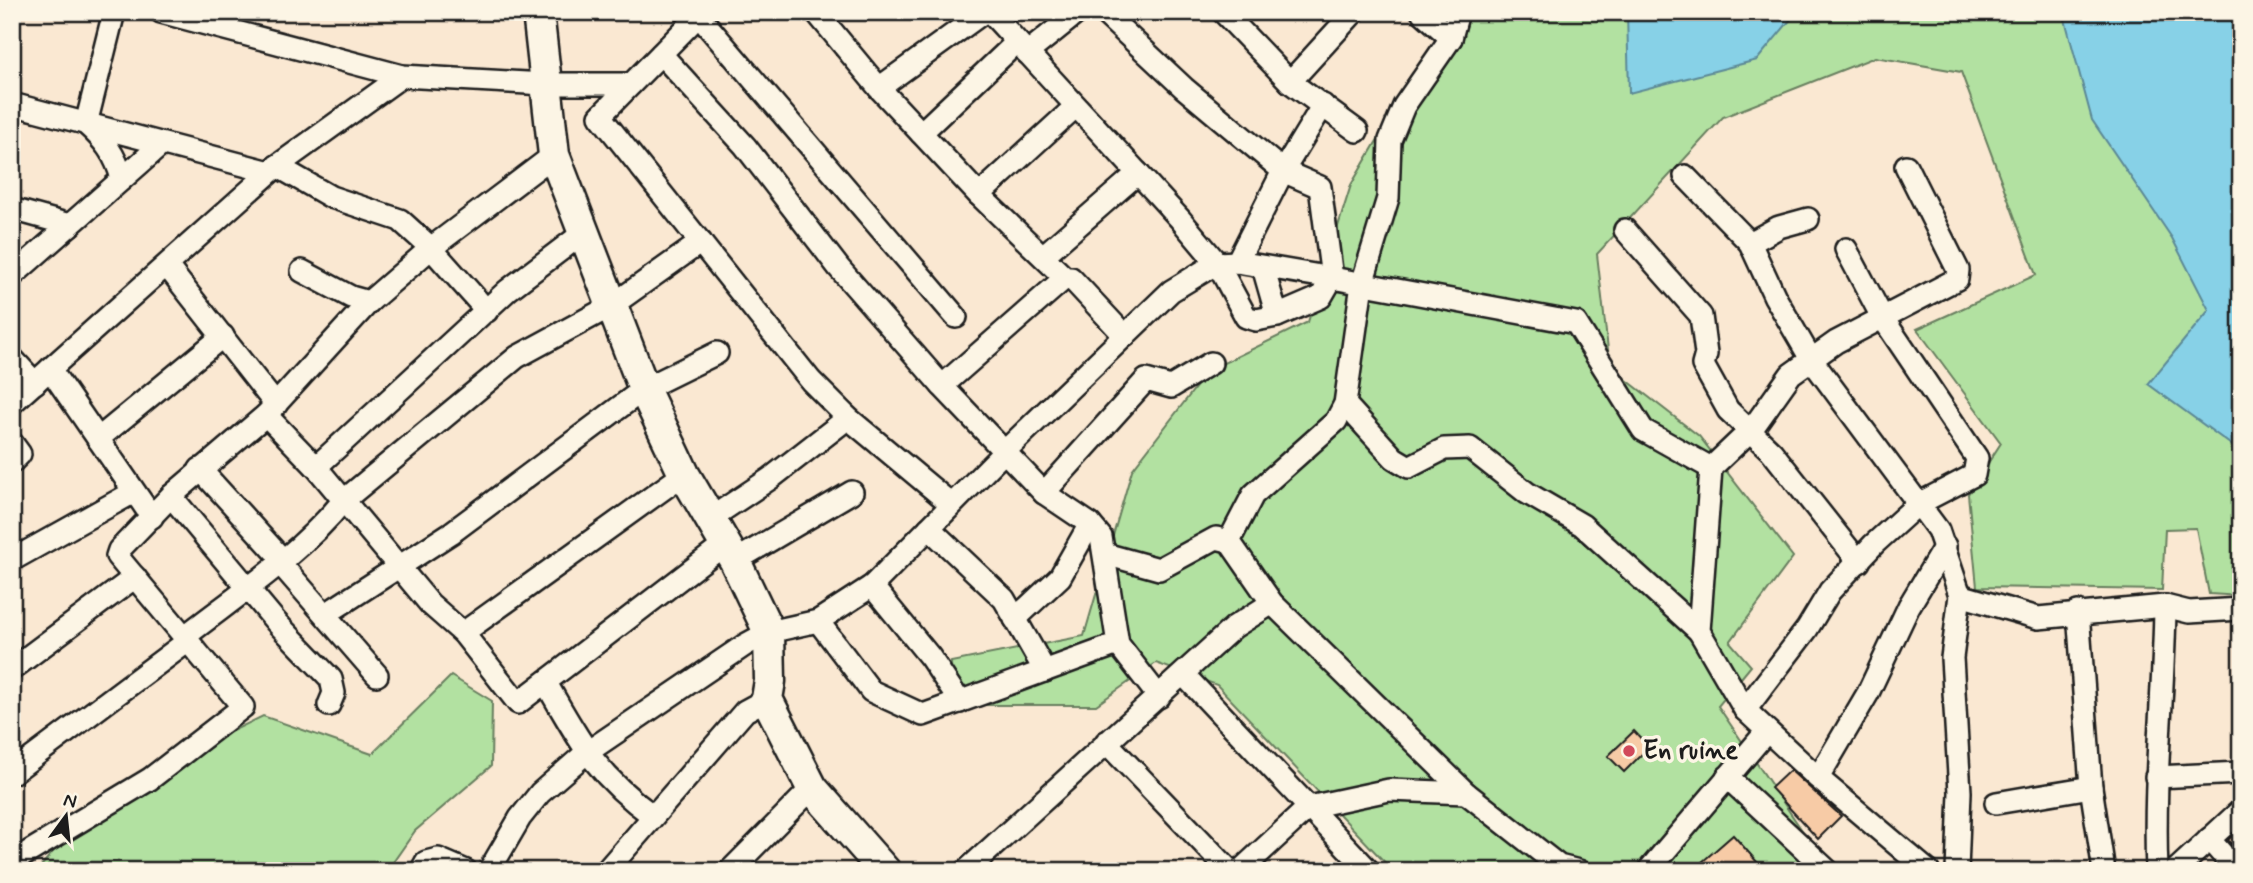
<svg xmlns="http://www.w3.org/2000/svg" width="2253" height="883" font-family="Mynerve,sans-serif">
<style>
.green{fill:#b2e1a1;stroke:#677e5e;stroke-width:2}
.water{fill:#87d1e7;stroke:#5c8996;stroke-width:2}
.building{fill:#f7cba6;stroke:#1c1c1c;stroke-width:2}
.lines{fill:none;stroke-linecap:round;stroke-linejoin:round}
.street-casing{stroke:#1c1c1c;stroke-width:26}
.secondary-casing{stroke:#1c1c1c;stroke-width:35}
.street{stroke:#fcf5e5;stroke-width:21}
.secondary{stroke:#fcf5e5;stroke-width:30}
.poi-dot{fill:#d1495b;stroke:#fcf5e5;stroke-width:2.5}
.labels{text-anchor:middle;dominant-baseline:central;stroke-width:7;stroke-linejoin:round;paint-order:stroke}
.poi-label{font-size:26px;font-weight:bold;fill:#1c1c1c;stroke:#fcf5e5;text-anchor:start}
</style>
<rect width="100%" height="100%" fill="#fae8d2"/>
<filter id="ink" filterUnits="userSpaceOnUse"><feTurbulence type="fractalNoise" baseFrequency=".0143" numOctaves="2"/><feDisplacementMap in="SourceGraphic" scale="14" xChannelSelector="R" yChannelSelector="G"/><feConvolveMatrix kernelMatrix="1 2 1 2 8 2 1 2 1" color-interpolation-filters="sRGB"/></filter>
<g filter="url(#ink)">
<g class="green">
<path d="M1453,12H2241V596L2209,594L2196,528L2165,529L2162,590L1977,587L1968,494L2001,443L1917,329L2036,275L1961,72L1875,57L1723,117L1597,254L1610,367L1699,436L1793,557L1730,642L1751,666L1718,706L1814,848L1797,871H1393L1217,685L1156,663L1096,705H952L951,662L1084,636L1132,470L1209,370L1308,322L1351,185Z"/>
<path d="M451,676L492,701L491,766L415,831L387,871H37L99,796L263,716L372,754Z"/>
</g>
<g class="water">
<path d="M1627,12H1797L1757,60L1629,93Z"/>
<path d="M2063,12H2241V452L2148,384L2209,310L2172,238L2092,120Z"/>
</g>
<g class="building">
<path d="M1634,731L1649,747L1624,772L1608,756Z"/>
<path d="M1790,770L1841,816L1818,839L1771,788Z"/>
<path d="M2241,828V855L2228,840Z"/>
<path d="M1733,835L1750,854L1765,871H1710L1702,862Z"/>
</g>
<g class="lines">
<defs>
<g id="street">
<path d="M114,12L86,124C104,140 116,155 122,179"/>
<path d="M161,12L402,76L545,84H631"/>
<path d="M702,12L600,116L811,381L848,418L951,504"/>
<path d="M816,12L879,88L979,195L1065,278H1071L1125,336"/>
<path d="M990,12L1180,219L1217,263L1246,317L1256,320L1277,316L1321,297L1332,278L1320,187L1283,171L1184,88L1103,12"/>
<path d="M1223,12L1290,82L1357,131"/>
<path d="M1422,12L1451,38"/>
<path d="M699,16L956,317"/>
<path d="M1027,53L1078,12"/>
<path d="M661,54L745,146L839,268L942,386L1044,493L1090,524L1101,537L1118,644L1159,697"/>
<path d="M1290,82L1354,12"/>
<path d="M879,88L984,12"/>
<path d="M12,104L270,172"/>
<path d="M921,133L1017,42"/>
<path d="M277,166L331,197L400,220L431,248L487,311"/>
<path d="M1906,166L1958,270L1957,279L1836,342L1791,374L1752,429L1711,468L1699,631L1745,710L1818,778L1928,871"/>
<path d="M1685,176L1750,243L1775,297L1811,359L1938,530L1960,595L1952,658L1960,792L1957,871"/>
<path d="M979,195L1075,107"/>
<path d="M12,209L70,225"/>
<path d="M1625,230L1701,316L1706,354L1703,365L1728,410L1772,452L1859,562"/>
<path d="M1750,243L1779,227L1808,219"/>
<path d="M1043,256L1138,173"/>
<path d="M1237,262L1283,171L1323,105"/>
<path d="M167,266L276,405"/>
<path d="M1263,267L1277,316"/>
<path d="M302,271L351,297L369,302"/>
<path d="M12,276L162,144"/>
<path d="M12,358L35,383"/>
<path d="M50,369L152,517"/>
<path d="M942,386L1065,278"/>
<path d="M12,403L277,166L402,76"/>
<path d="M1345,404L1394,458L1409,467L1444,449L1470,448L1527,493L1582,525L1699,631"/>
<path d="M266,415L316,467L430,604L463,633L518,703L724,545"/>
<path d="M98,439L223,336"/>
<path d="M12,443L20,454L12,462"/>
<path d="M316,467L508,290L583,233"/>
<path d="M200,469L282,559"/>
<path d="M1044,493L1146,380L1171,387L1211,363"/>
<path d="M171,496L277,623L331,679L334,693L329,705"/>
<path d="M711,518L771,478L848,418"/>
<path d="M929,528L1004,599L1045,671"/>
<path d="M1229,541L1253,495L1336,421L1345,404L1362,284L1388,198L1390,140L1404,106L1451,38L1458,12"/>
<path d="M1105,554L1159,569L1216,538L1229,541L1272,603L1466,793L1559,866L1579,871"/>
<path d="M12,560L134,492"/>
<path d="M735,561L852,492"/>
<path d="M279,562L377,675"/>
<path d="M872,586L930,657L960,702"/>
<path d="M1960,595L2038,618L2165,606L2189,612L2241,609"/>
<path d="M2078,612L2091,787L2104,871"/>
<path d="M326,614L451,533L644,389L717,353"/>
<path d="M1015,619L1060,577L1090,524"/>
<path d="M818,621L871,691L923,715L1118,644"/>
<path d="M463,633L684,474"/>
<path d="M184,637C238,595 300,554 343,501L517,357L611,306L701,242"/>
<path d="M12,669L135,577"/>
<path d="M1184,675L1369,871"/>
<path d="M546,683C580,742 596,775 653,816"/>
<path d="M1745,710L1807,629L1830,591L1874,544L1918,504L1974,475L1977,458L1882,317L1846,249"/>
<path d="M1106,742L1230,871"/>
<path d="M12,773L188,641"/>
<path d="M1727,777L1828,871"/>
<path d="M2156,777L2241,773"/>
<path d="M1818,778L1868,693L1909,606L1945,546"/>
<path d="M1996,803L2091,787"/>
<path d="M2209,839L2237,871"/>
<path d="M12,862L150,779L243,707L117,556L119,550L171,496L266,415L369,302L431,248L554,155"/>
<path d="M421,871L426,862L438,859L466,871"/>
<path d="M489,871L520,818L540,793L586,753L745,645L769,632L818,621L872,586L1003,453L1171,291L1217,263L1237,262L1332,278L1576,323L1643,430L1711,468"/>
<path d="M606,871L745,711L767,699"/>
<path d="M730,871L812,788"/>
<path d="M966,871L1234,627L1272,603"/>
<path d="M1240,871L1309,807L1389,790L1466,793"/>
<path d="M1648,871L1767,731"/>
<path d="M2157,871C2153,782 2164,694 2165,606"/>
<path d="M2175,871L2241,810"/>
</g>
<path id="secondary" d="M538,12L554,155L644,389L684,474L735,561L769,632L770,681L767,699L812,788L885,871"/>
</defs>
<use href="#street" class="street-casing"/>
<use href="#secondary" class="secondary-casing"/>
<use href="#street" class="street"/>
<use href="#secondary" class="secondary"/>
</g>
</g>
<circle class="poi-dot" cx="1629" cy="751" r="7"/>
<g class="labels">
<g class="poi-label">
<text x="1643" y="751">En ruine</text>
</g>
</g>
<rect width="2253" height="883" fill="none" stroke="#fcf5e5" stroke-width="42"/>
<rect x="21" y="21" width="2211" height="841" fill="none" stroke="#1c1c1c" stroke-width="2.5" filter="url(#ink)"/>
<g transform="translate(66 816) rotate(15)" stroke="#fcf5e5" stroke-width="5" paint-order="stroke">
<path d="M0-5L12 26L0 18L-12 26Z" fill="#1c1c1c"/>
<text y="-10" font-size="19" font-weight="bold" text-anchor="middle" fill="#1c1c1c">N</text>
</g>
</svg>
